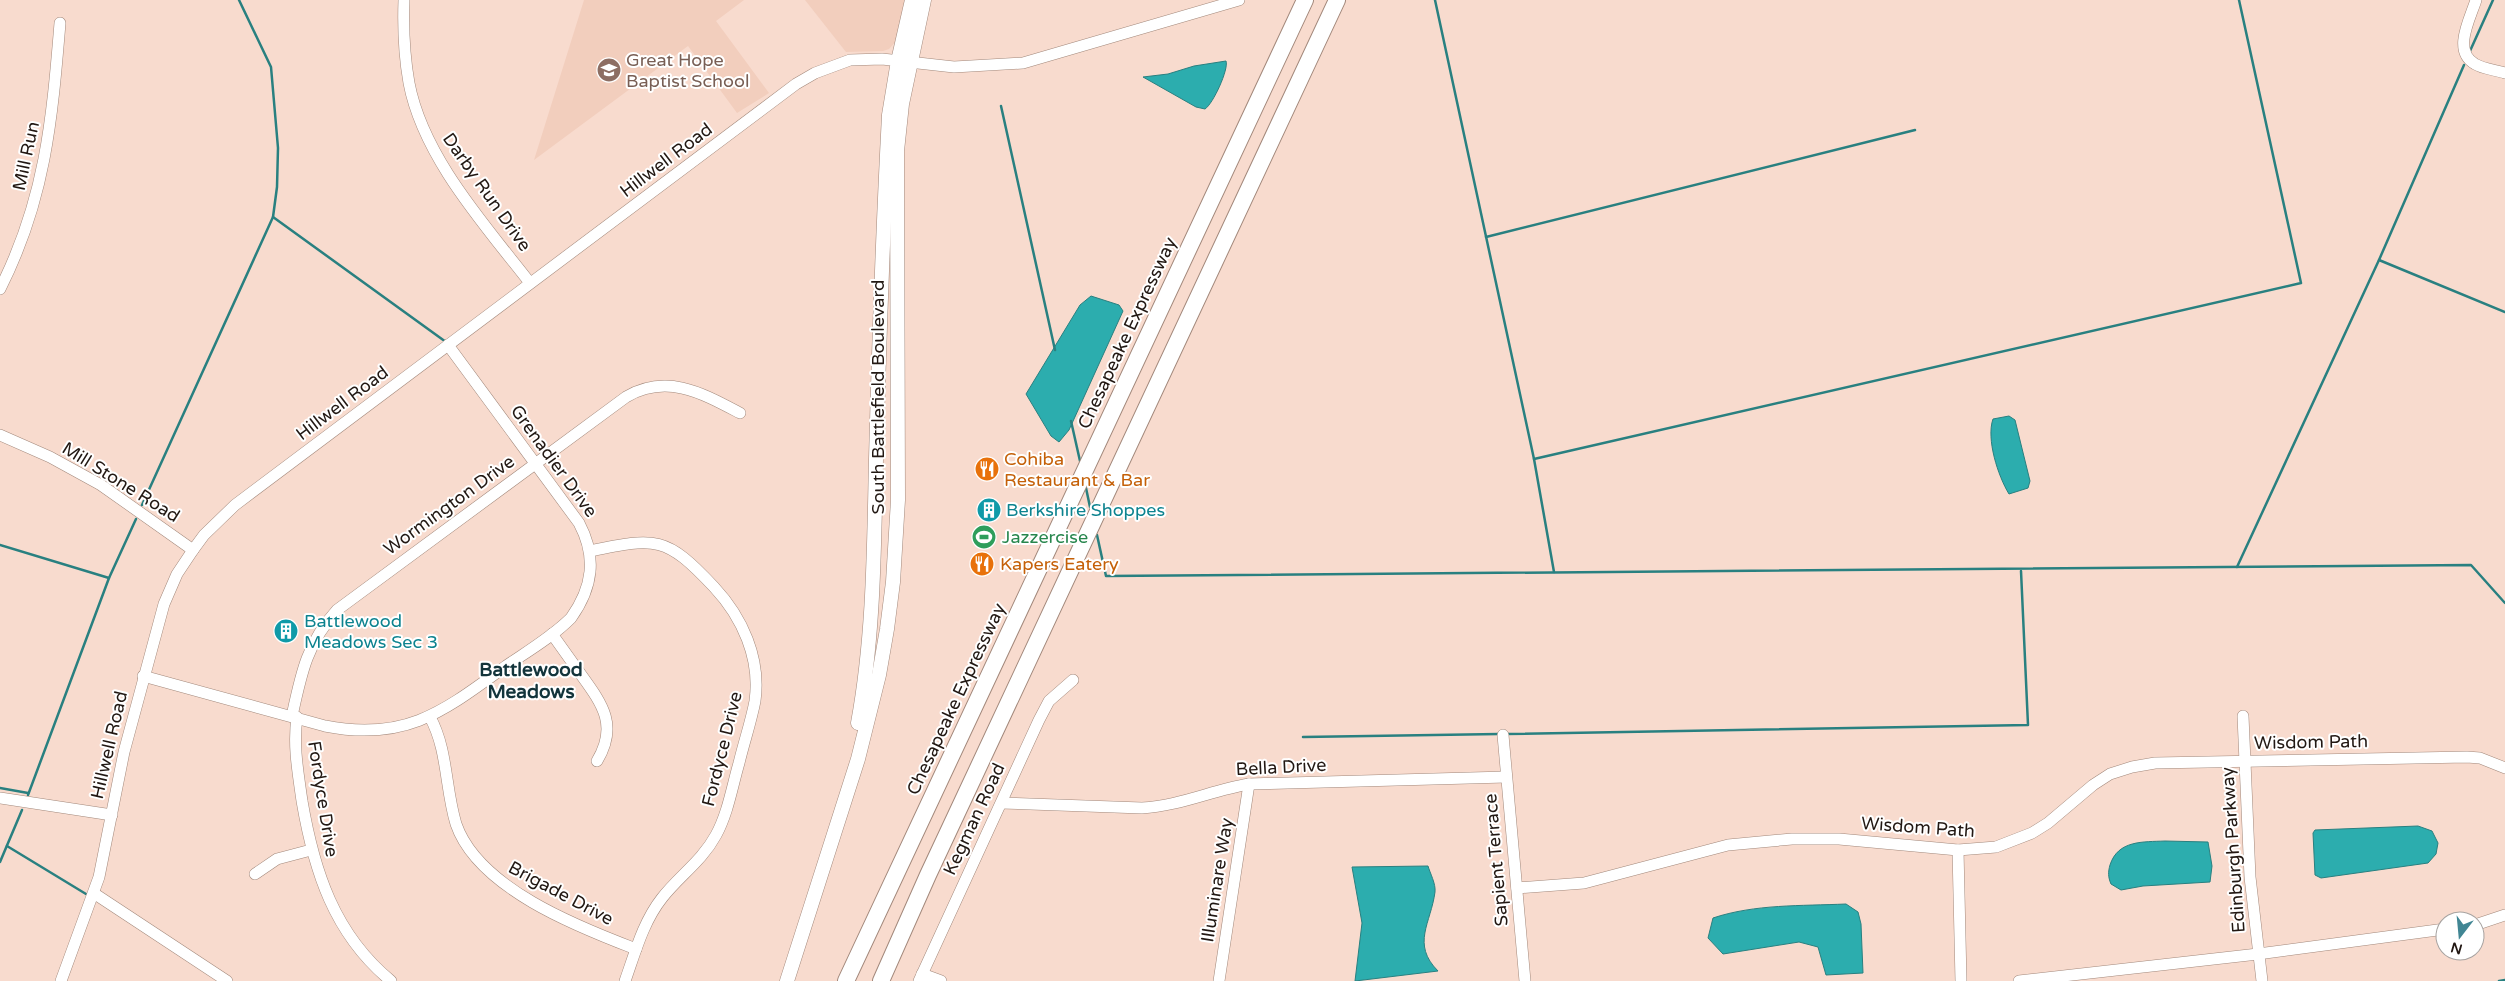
<svg xmlns="http://www.w3.org/2000/svg" width="2505" height="981" font-family="'Varela Round',sans-serif">
<style>
.built{fill:#f2cebd}
.water{fill:#2cadae;stroke:#298080}
.lines{fill:none;stroke-linecap:round;stroke-linejoin:round}
.stream{stroke:#298080;stroke-width:2.5}
.minor-casing{stroke:#a2887b;stroke-width:12}
.major-casing{stroke:#a2887b;stroke-width:15}
.highway-casing{stroke:#a2887b;stroke-width:18}
.minor{stroke:#fff;stroke-width:11}
.major{stroke:#fff;stroke-width:14}
.highway{stroke:#fff;stroke-width:16}
.labels{text-anchor:middle;dominant-baseline:central;stroke-width:4;stroke-linejoin:round;paint-order:stroke}
.education-label{font-size:18px;fill:#785e54;stroke:#fff;text-anchor:start}
.street-label{font-size:18px;fill:#221813;stroke:#fff}
.food-label{font-size:18px;fill:#c56008;stroke:#fff;text-anchor:start}
.culture-label{font-size:18px;fill:#0d838f;stroke:#fff;text-anchor:start}
.leisure-label{font-size:18px;fill:#27864d;stroke:#fff;text-anchor:start}
.neighbourhood-label{font-size:19px;font-weight:bold;fill:#13343b;stroke:#fff}
</style>
<rect width="100%" height="100%" fill="#f8dbce"/>
<g class="built">
<path d="M584,0H744L716,21L769,93L737,113L688,46L534,160Z"/>
<path d="M805,0H908L898,39L889,49L883,51L846,52Z"/>
</g>
<g class="water">
<path d="M1226,61C1229,69 1213,104 1205,109L1196,107L1143,77L1168,74L1194,66Z"/>
<path d="M1091,296L1119,305L1123,311L1069,430L1059,442L1051,436L1026,394L1080,305Z"/>
<path d="M2009,416L2015,420L2030,481L2028,488L2009,494C1998,476 1986,439 1993,419Z"/>
<path d="M2418,826L2432,831L2438,843L2436,854L2428,863L2321,878L2315,875L2313,833L2315,830Z"/>
<path d="M2165,841L2208,842L2212,866L2210,882L2143,886L2121,890L2111,884C2108,877 2108,872 2110,865C2118,840 2143,842 2165,841Z"/>
<path d="M1428,866C1430,873 1436,884 1435,892C1431,923 1411,944 1438,971L1355,981L1362,923L1352,867Z"/>
<path d="M1846,904L1858,912L1861,924L1863,973L1826,975L1818,947L1799,942L1723,954L1708,938L1713,918C1755,904 1801,906 1846,904Z"/>
</g>
<g class="lines">
<g class="stream">
<path d="M1435,0L1534,459L1554,572"/>
<path d="M2470,51L2493,0"/>
<path d="M1001,106L1055,350"/>
<path d="M273,217L446,342"/>
<path d="M1486,237L1915,130"/>
<path d="M2379,260L2505,312"/>
<path d="M1071,421L1080,461"/>
<path d="M1534,459L2301,283L2239,0"/>
<path d="M1086,488L1090,507"/>
<path d="M142,505L273,217L277,187L278,148L271,67L239,0"/>
<path d="M1097,535L1106,576L2471,565L2505,603"/>
<path d="M0,545L109,578"/>
<path d="M2237,567L2379,260L2464,65"/>
<path d="M1505,734L2028,725L2021,571"/>
<path d="M1303,737L1499,734"/>
<path d="M0,788L28,793"/>
<path d="M28,795L109,578L136,519"/>
<path d="M7,846L86,894"/>
<path d="M0,862L22,810"/>
<path d="M2499,981L2505,980"/>
</g>
<defs>
<g id="minor">
<path d="M404,0C403,28 404,55 409,83C423,157 485,225 530,283"/>
<path d="M2476,0C2470,19 2452,51 2475,64C2483,69 2496,70 2505,73"/>
<path d="M0,289C45,200 52,121 60,23"/>
<path d="M0,435L50,457L101,485L193,550"/>
<path d="M590,551C657,537 666,536 714,587C742,617 761,658 755,701C751,722 744,742 739,763C732,787 728,813 716,835C702,861 679,876 662,898C643,922 635,953 625,981"/>
<path d="M552,634C562,648 572,662 582,676C603,705 618,726 597,761"/>
<path d="M143,676L325,726C406,742 444,711 506,666C528,651 552,637 571,618C593,587 597,557 579,523L448,345"/>
<path d="M292,716C301,674 307,643 337,610L626,397C667,373 702,393 740,413"/>
<path d="M2243,716L2250,877L2262,981"/>
<path d="M297,717C293,746 298,772 302,801C314,871 334,934 391,981"/>
<path d="M430,717C448,750 445,788 456,824C478,888 578,927 636,949"/>
<path d="M1503,735L1525,981"/>
<path d="M0,798L112,815"/>
<path d="M1002,803L1142,808C1179,806 1213,790 1249,784L1506,777"/>
<path d="M1958,850L1961,981"/>
<path d="M255,874L277,859L311,850"/>
<path d="M1517,888L1584,883L1728,845L1792,839H1839L1958,850L1996,847L2032,833L2048,823L2093,785L2110,774L2132,767L2155,763L2467,757L2480,758L2505,768"/>
<path d="M95,894L227,981"/>
<path d="M2475,925L2505,915"/>
<path d="M922,974L941,981"/>
<path d="M61,981L99,877L124,752L164,604L177,574L193,550L204,535L235,505L796,84L815,73L850,60L882,59L954,67L1023,63L1239,0"/>
<path d="M919,981L1039,720L1049,701L1073,680"/>
<path d="M1219,981L1249,784"/>
<path d="M2019,981L2258,954L2445,929"/>
</g>
<g id="major">
<path d="M858,723C874,636 874,547 876,459C879,344 883,229 889,115L898,61L912,0"/>
<path d="M787,981L858,759L879,675L887,629L893,582L898,500L897,151L902,104L924,0"/>
</g>
<g id="highway">
<path d="M846,981L1305,0"/>
<path d="M881,981L928,875L1337,0"/>
</g>
</defs>
<use href="#minor" class="minor-casing"/>
<use href="#major" class="major-casing"/>
<use href="#highway" class="highway-casing"/>
<use href="#minor" class="minor"/>
<use href="#major" class="major"/>
<use href="#highway" class="highway"/>
</g>
<defs>
<symbol id="school-disc" viewBox="-11 -11 22 22"><circle r="9.5" fill="#8d6e63" stroke="#fff"/><path d="M0-5L7-2L0 1L-7-2ZM-4 1L0 2.5L4 1V4Q0 6-4 4Z" fill="#fff"/></symbol>
<symbol id="restaurant-disc" viewBox="-11 -11 22 22"><circle r="9.5" fill="#e8710a" stroke="#fff"/><path d="M-5-6h1v4h1v-4h1v4h1v-4h1v5L-1.5 .5V6h-2V.5L-5-1ZM5-6V6H3V1.5H1.5Q1.5-4 5-6Z" fill="#fff"/></symbol>
<symbol id="building-disc" viewBox="-11 -11 22 22"><circle r="9.5" fill="#0f9aa8" stroke="#fff"/><path d="M-4-6H4V6H1V3H-1V6H-4ZM-2.5-4.3h1.7v1.8h-1.7ZM.8-4.3h1.7v1.8H.8ZM-2.5-1h1.7V.8h-1.7ZM.8-1h1.7V.8H.8Z" fill="#fff"/></symbol>
<symbol id="stadium-disc" viewBox="-11 -11 22 22"><circle r="9.5" fill="#2e9e5b" stroke="#fff"/><path d="M0-5a6.5 5 0 1 0 0 10a6.5 5 0 1 0 0-10ZM-3.5-1.8h7v3.6h-7Z" fill="#fff"/></symbol>
</defs>
<g fill-rule="evenodd">
<use href="#school-disc" x="595" y="56" width="28" height="28"/>
<use href="#restaurant-disc" x="973" y="455" width="28" height="28"/>
<use href="#building-disc" x="975" y="496" width="28" height="28"/>
<use href="#stadium-disc" x="970" y="523" width="28" height="28"/>
<use href="#restaurant-disc" x="968" y="550" width="28" height="28"/>
<use href="#building-disc" x="272" y="617" width="28" height="28"/>
</g>
<g class="labels">
<g class="education-label">
<text x="626" y="60">Great Hope<tspan x="626" dy="21">Baptist School</tspan></text>
</g>
<g class="street-label">
<text transform="translate(26 156) rotate(-78)">Mill Run</text>
<text transform="translate(666 160) rotate(-37)">Hillwell Road</text>
<text transform="translate(487 192) rotate(55)">Darby Run Drive</text>
<text transform="translate(1127 333) rotate(-65)">Chesapeake Expressway</text>
<text transform="translate(878 397) rotate(-90)">South Battlefield Boulevard</text>
<text transform="translate(342 403) rotate(-37)">Hillwell Road</text>
<text transform="translate(554 461) rotate(54)">Grenadier Drive</text>
<text transform="translate(121 482) rotate(32)">Mill Stone Road</text>
<text transform="translate(449 505) rotate(-36)">Wormington Drive</text>
<text transform="translate(956 699) rotate(-65)">Chesapeake Expressway</text>
<text transform="translate(2311 742) rotate(-1)">Wisdom Path</text>
<text transform="translate(109 745) rotate(-77)">Hillwell Road</text>
<text transform="translate(722 749) rotate(-76)">Fordyce Drive</text>
<text transform="translate(1281 767) rotate(-3)">Bella Drive</text>
<text transform="translate(323 799) rotate(81)">Fordyce Drive</text>
<text transform="translate(974 819) rotate(-65)">Kegman Road</text>
<text transform="translate(1918 827) rotate(4)">Wisdom Path</text>
<text transform="translate(2233 850) rotate(-94)">Edinburgh Parkway</text>
<text transform="translate(1496 860) rotate(-95)">Sapient Terrace</text>
<text transform="translate(1217 880) rotate(-81)">Illuminare Way</text>
<text transform="translate(561 893) rotate(28)">Brigade Drive</text>
</g>
<g class="food-label">
<text x="1004" y="459">Cohiba<tspan x="1004" dy="21">Restaurant &amp; Bar</tspan></text>
<text x="1000" y="564">Kapers Eatery</text>
</g>
<g class="culture-label">
<text x="1006" y="510">Berkshire Shoppes</text>
<text x="304" y="621">Battlewood<tspan x="304" dy="21">Meadows Sec 3</tspan></text>
</g>
<g class="leisure-label">
<text x="1002" y="537">Jazzercise</text>
</g>
<g class="neighbourhood-label">
<text x="531" y="670">Battlewood<tspan x="531" dy="22">Meadows</tspan></text>
</g>
</g>
<g transform="translate(2460 936) rotate(196)"><circle r="24" fill="#ffffff" stroke="#a7a3a1"/>
<path d="M0-4L9 19L0 12L-9 19Z" fill="#418694"/>
<text y="-8" font-size="14" font-weight="bold" text-anchor="middle" fill="#221813">N</text>
</g>
</svg>
